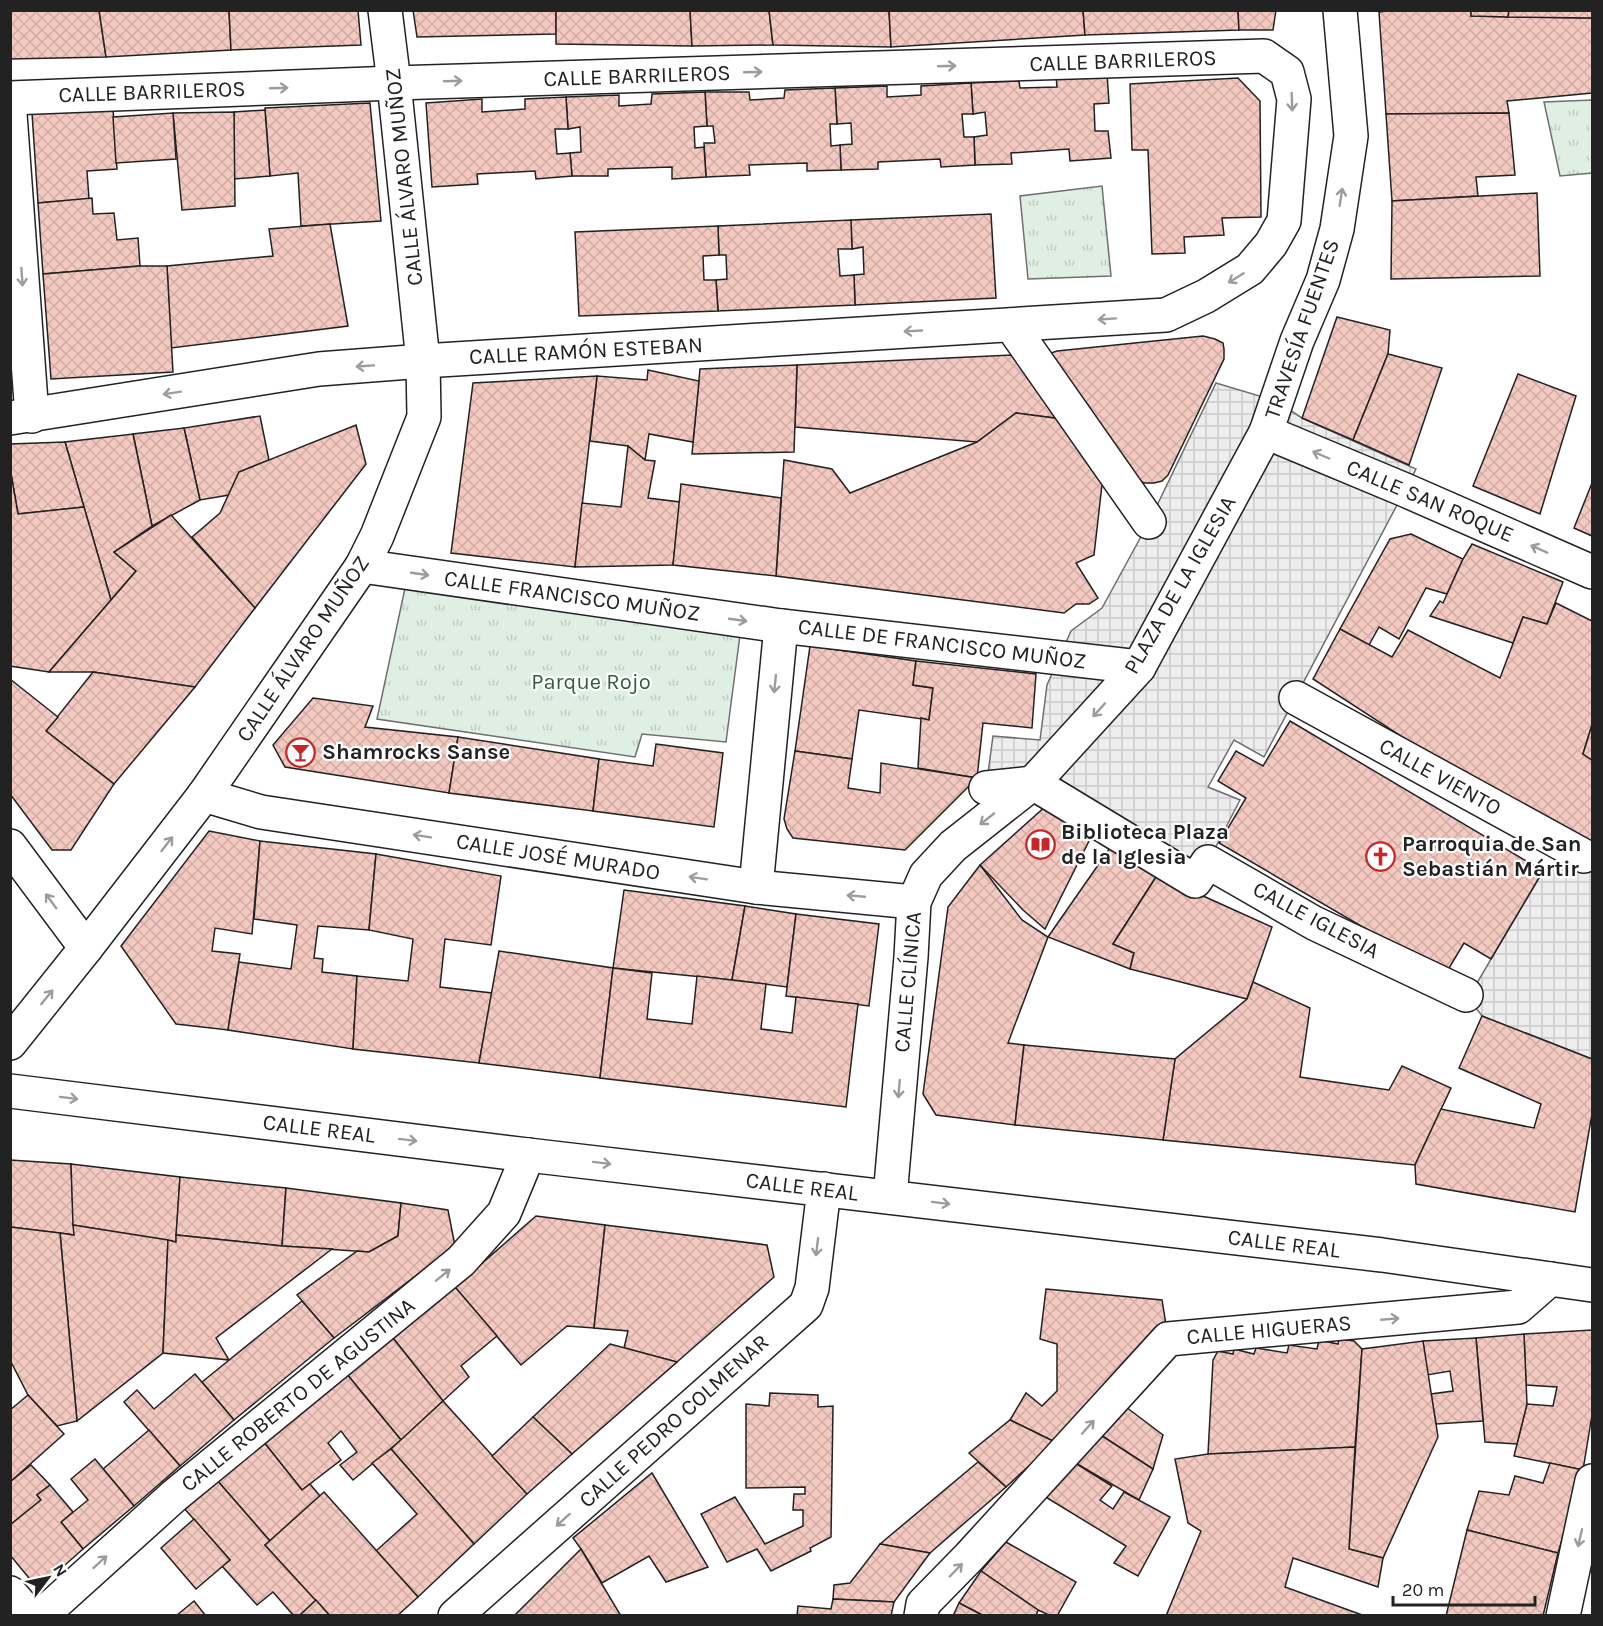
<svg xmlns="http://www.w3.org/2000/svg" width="1603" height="1626" font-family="Karla,sans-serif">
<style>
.grass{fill:url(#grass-tufts);stroke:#6f6f6f;stroke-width:1.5}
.plaza{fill:url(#plaza-grid);stroke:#6f6f6f;stroke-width:1.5}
.building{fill:url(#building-cross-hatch);stroke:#222;stroke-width:1.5}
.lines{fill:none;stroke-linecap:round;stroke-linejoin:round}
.minor-casing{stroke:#222;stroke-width:36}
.minor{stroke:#fff;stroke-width:33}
.oneway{stroke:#9c9c9c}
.labels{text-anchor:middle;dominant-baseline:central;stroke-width:4.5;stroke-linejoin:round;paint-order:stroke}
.street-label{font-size:22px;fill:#222;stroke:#fff}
.park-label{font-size:22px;fill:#2f5e38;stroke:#fff}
.poi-label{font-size:22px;font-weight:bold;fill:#222;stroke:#fff;text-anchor:start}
</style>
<defs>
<pattern id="grass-tufts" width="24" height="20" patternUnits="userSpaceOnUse" patternTransform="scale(1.5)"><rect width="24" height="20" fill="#e0efe3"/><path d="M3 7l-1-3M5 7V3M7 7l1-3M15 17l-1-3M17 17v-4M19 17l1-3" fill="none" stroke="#c0cdc2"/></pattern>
<pattern id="plaza-grid" width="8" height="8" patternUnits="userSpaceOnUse" patternTransform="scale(1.5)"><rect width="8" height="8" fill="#ededed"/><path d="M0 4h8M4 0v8" fill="none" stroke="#cbcbcb"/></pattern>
<pattern id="building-cross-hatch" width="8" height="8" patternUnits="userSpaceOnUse" patternTransform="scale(1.5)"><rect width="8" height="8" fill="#f3c9c0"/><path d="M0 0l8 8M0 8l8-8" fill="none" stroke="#d0aca5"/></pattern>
</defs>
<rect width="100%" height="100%" fill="#fff"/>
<g class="grass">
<path d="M1592,100V173L1560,176L1544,102Z"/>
<path d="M1102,186L1111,276L1028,279L1020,196Z"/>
<path d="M405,588L740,635L726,742L642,734L635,757L377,719Z"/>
</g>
<g class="plaza">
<path d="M1216,383L1276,401L1302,418L1416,469L1264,757L1234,740L1208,787L1240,800L1208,862L1195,881L1056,797L986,788L993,736L1040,740L1047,685L1071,631L1102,608L1149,522Z"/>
<path d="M1592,847V1059L1482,1016L1466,995L1477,983L1543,871L1584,856Z"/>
</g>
<g class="building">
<path d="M10,10H99L106,57L10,59Z"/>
<path d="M99,10H229L231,50L106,57Z"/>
<path d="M229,10H358L361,45L231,50Z"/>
<path d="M413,10H556V34L417,37Z"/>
<path d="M556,10H690L692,46L556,44Z"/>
<path d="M690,10H769L773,45L692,46Z"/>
<path d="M769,10H889L891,47L773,45Z"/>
<path d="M889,10H1083L1085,35L891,47Z"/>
<path d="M1083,10H1238L1239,30L1085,35Z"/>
<path d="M1238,10H1276L1273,30H1239Z"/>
<path d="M1397,10H1471V16L1592,18V93L1507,101L1509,113L1386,114L1379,12Z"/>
<path d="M1471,10H1509L1508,17L1471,16Z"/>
<path d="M1509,10H1592V18L1508,17Z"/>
<path d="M1107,73L1109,103L1094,104L1095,131H1108L1111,158L1070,161L1069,149L1011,153L1012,164L975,165L974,137L987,135L985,112L973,114L971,83L1019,81L1020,88L1057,87L1056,76Z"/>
<path d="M1238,78L1260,101L1261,217L1222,218L1224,235L1184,237L1185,253L1152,254L1148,150H1132L1130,84Z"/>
<path d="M971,83L973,114H962L964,137H974L975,165L941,167L940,159L878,162V169L841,170L840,145L852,144L851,123L837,124L835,88L887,86V97L921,95V86Z"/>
<path d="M835,88L837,124H830L831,146L840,145L841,170L807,171V163L749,165L750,175L706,177L704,143H715L713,126H707L705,92H749L750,100L784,98L785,90Z"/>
<path d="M705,92L707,126L694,127L695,148L704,147L706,177L672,179V167L608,169V176H572L570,153L581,152L580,127L568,129L566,97L619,95V106L651,104L652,94Z"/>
<path d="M566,97L568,129H555L557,154L570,153L572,176L536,179L535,171L477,174L478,184L432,187L426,103L482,99V112L525,109V99Z"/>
<path d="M370,103L381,221L301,226L298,173L270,176L265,108Z"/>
<path d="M113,108L117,169L87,171L89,199L38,203L32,113Z"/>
<path d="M265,110L270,176L234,179V112Z"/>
<path d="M234,112L235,206L182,210L173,113Z"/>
<path d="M173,113L176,159L116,163L113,117Z"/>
<path d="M1509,113L1515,175L1476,177L1478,196L1392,201L1386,114Z"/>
<path d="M1537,193L1540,276L1391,279L1392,201Z"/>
<path d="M92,198L93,214L114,213L117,240L138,238L140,266L43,274L38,203Z"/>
<path d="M991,214L996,298L855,305L854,275L864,274L863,247L852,249L851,220Z"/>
<path d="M851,220L852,249H838L840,276L854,275L855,305L718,311L716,280L727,279L726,255H719L718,226Z"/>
<path d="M330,224L348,326L171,348L167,266L273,256L269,229Z"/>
<path d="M718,226L719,255L703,256L704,280H716L718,311L579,316L575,232Z"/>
<path d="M140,266H167L173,372L51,379L43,274Z"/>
<path d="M1337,317L1390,330L1388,354L1353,440L1302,418Z"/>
<path d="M1203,336L1215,339L1223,343L1224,349V359L1168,475L1162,481L1154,483H1145L1135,480L1049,357L1051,353L1057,351Z"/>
<path d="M1388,354L1442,368L1409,465L1353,440Z"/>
<path d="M1012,355L1062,419L1016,413L977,442L795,427L797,365Z"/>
<path d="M797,365L794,452L692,454L700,369Z"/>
<path d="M648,370L699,381L693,442L649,434L645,460L628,446L590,441L597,376L647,380Z"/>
<path d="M1518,374L1576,396L1540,514L1473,486Z"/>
<path d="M597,376L575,567L451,553L473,383Z"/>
<path d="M1016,413L1062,419L1103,476L1094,555L1076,563L1098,598L1089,604H1076L1064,613L776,576L784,460L832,469L850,493L977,442Z"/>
<path d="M260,416L269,460L239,472L229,495L200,500L184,428Z"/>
<path d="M356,425L366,464L255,608L192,537L220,513L239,472Z"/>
<path d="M184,428L200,500L152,526L133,434Z"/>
<path d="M133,434L152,526L114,552L136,571L111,600L65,442Z"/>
<path d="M65,442L84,507L18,514L10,468V444Z"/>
<path d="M628,446L645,460L655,461L648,498L680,502L673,565L575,567L582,503L621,507Z"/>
<path d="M10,468L18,514L84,507L111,600L49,672L10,666Z"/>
<path d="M1592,483V536L1574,528Z"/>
<path d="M681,484L781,498L776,576L673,565Z"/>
<path d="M171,515L255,608L195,687L93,672H49L136,571L114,552Z"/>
<path d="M1411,534L1463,559L1447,594L1426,588L1399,639L1379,627L1369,645L1340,629L1390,539Z"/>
<path d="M1472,544L1563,582L1547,624L1523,617L1513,643L1430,616L1440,601L1443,603L1463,559Z"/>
<path d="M1556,603L1592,621V725L1583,754L1592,760V843L1484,790L1313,679L1340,629L1392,657L1408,630L1500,678L1523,617L1547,624Z"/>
<path d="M810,646L916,661L913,685L933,688L929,720L859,710L852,759L795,751Z"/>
<path d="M916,661L1036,674L1032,728L983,723L977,778L918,768L921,718L929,720L933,688L913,685Z"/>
<path d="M93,672L195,687L114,784L46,731Z"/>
<path d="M10,679L58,717L46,731L114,784L71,850H52L10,794Z"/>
<path d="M313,698L373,706L365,727L458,737L449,793L285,767L273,745Z"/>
<path d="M1290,721L1543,871L1491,959L1464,943L1445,975L1219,843L1246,798L1218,781L1236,751L1263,766Z"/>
<path d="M1592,725V760L1583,754Z"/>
<path d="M458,737L599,759L593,811L449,793Z"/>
<path d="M656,744L723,753L714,827L593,811L599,759L653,766Z"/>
<path d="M795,751L852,759L848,788L880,793L881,763L977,778L905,850L793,838L787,829L784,819Z"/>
<path d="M1056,797L1098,823L1045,929L1023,910L980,865Z"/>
<path d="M209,831L260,841L252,934L215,928L212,951L240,954L228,1030L176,1024L121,946Z"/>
<path d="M1119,835L1165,863L1113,944L1134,953L1130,969L1048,937Z"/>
<path d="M260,841L376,854L369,930L318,926L314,958L323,959L322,972L357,976L353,1049L228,1030L239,962L291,969L297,925L254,919Z"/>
<path d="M376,854L501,876L491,945L445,939L440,987L492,993L479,1063L353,1049L357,976L408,981L413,939L369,930Z"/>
<path d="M1165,863L1201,895L1272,927L1247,999L1130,969L1134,953L1113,944Z"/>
<path d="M980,865L1022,920L1048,937L1008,1043L1024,1045L1015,1125L936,1115L923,1094L948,907Z"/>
<path d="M624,890L745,906L732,980L613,968Z"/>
<path d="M745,906L796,914L787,987L732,980Z"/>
<path d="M796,914L879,924L869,1006L786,996Z"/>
<path d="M499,951L613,968L600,1078L479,1063Z"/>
<path d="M613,968L652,973L647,1019L692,1024L697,976L766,984L761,1029L792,1033L796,997L858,1004L846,1107L600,1078Z"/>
<path d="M1253,982L1310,1008L1300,1077L1389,1090L1402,1066L1451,1088L1415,1165L1163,1140L1175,1059L1247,999Z"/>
<path d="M1482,1016L1592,1059V1114L1575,1212L1416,1184L1415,1165L1441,1109L1534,1128L1541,1104L1459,1068Z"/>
<path d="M1024,1045L1175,1059L1163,1140L1015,1125Z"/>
<path d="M10,1160L71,1164L74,1235L10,1227Z"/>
<path d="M71,1164L180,1177L176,1242L73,1225Z"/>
<path d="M180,1177L286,1188L282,1246L176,1235Z"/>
<path d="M286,1188L401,1203L398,1236L369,1252L282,1246Z"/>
<path d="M401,1203L448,1210L455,1246L334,1338L297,1295L357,1251L369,1252L398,1236Z"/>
<path d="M536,1216L605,1225L594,1328L567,1326L521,1365L455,1287Z"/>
<path d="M73,1225L168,1240L163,1353L77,1421L60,1233L74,1235Z"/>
<path d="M605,1225L767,1245L774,1277L677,1362L624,1348L628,1331L594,1328Z"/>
<path d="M10,1227L60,1233L77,1421L57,1426L28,1395L10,1360Z"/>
<path d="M176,1235L282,1246L332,1249L216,1338L229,1360L163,1353L168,1240L176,1242Z"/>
<path d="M455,1287L497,1336L461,1366L469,1377L443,1401L393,1338Z"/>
<path d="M1046,1289L1162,1300L1167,1331L1055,1442L1010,1420L1026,1393L1042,1406L1057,1391V1344L1040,1339Z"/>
<path d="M302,1301L334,1338L234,1420L202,1382Z"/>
<path d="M1592,1330V1415L1583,1470L1514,1456L1527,1404L1553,1406L1557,1387L1526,1385L1524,1334Z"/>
<path d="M1524,1334L1527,1404L1517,1444L1485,1442L1476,1338Z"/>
<path d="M393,1338L443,1401L401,1440L346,1373Z"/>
<path d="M1476,1338L1483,1421L1436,1424L1431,1394L1453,1391L1450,1371L1427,1375L1423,1341Z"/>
<path d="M1339,1339L1354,1341L1362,1349L1355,1447L1208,1454L1213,1360L1218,1351L1233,1354L1234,1349L1254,1354L1256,1348L1287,1353L1289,1345L1317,1349L1319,1340L1338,1344Z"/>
<path d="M1423,1341L1438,1437L1383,1558L1349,1549L1362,1349Z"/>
<path d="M610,1344L677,1362L572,1454L533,1417Z"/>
<path d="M346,1373L401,1440L353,1480L340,1465L357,1452L341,1431L328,1443L341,1460L302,1490L263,1441Z"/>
<path d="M195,1374L234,1420L180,1466L124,1402L137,1390L154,1409Z"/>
<path d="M770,1393L818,1395V1407L833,1406L831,1537L810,1548L811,1551L771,1571L757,1549L727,1562L701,1514L735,1497L765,1544L803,1526V1510H793L794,1494H805V1487L746,1488V1404L769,1406Z"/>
<path d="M28,1395L64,1434L10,1482V1410Z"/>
<path d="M443,1401L527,1494L474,1544L391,1449Z"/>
<path d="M1122,1404L1163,1435L1153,1469L1096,1432Z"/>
<path d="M533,1417L572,1454L527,1494L492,1456Z"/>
<path d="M1010,1420L1055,1442L1006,1487L969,1453Z"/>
<path d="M149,1430L180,1466L134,1506L103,1469Z"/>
<path d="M1096,1432L1153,1469L1139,1500L1072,1461Z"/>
<path d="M263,1441L302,1490L310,1484L320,1496L270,1541L216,1479Z"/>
<path d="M1355,1447L1349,1549L1383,1558L1378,1587L1293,1558L1285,1587L1365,1616H1166L1201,1531L1188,1523L1175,1459L1208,1454Z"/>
<path d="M391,1449L474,1544L418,1597L376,1551L417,1514L372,1463Z"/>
<path d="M95,1459L134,1506L83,1549L61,1522L88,1500L71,1479Z"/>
<path d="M1072,1461L1112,1486L1100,1500L1113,1509L1124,1492L1170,1517L1138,1576L1114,1563L1126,1546L1044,1496Z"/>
<path d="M978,1462L1006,1487L930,1553L880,1544Z"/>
<path d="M1550,1463L1583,1470L1558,1553L1467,1530L1479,1491L1509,1495L1515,1476L1543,1483Z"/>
<path d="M31,1465L50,1485L37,1495L41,1500L10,1525V1482Z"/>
<path d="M652,1473L708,1567L666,1582L649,1556L602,1583L581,1549L573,1538Z"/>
<path d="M216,1479L270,1541L265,1545L316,1600L299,1616H294L273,1592L257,1605L222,1566L230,1560L183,1507Z"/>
<path d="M50,1485L73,1512L61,1522L83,1549L38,1589L10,1555V1525L41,1500L37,1495Z"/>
<path d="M324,1492L418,1597L397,1616H330L265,1545Z"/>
<path d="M194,1519L230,1560L196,1589L161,1548Z"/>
<path d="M1467,1530L1558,1553L1543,1616H1446Z"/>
<path d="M1006,1542L1076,1582L1057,1616H1051L1038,1610L981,1571Z"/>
<path d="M880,1544L930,1553L894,1602L833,1599L834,1585L850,1583Z"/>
<path d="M581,1549L621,1616H514Z"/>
<path d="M981,1571L1038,1610L1036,1616H984L959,1603Z"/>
<path d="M833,1599L894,1602L891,1616H797L798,1606L831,1609Z"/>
<path d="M316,1600L330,1616H299Z"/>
<path d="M194,1601L206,1616H176Z"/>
<path d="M959,1603L984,1616H953Z"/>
</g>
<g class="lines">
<defs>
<g id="minor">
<path d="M10,98L394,83L1264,56L1287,72L1294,99L1284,221L1271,244L1250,269L1206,296L1166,315L423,361L319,369L10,418"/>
<path d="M10,114L32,416"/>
<path d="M1011,325L1149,522"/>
<path d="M1266,432L1405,490L1592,572"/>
<path d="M362,566L781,626L1139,667"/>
<path d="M1296,698L1584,856"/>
<path d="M986,788L1033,783L1195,881L1208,862L1314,923L1466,995"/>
<path d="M204,795L261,812L756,887L914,902"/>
<path d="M10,846L86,948"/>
<path d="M756,887L781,626"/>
<path d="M10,1043L86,948L204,795L362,566L377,536L424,417L423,361L394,83L385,10"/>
<path d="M10,1091L528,1155L1382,1255L1592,1285"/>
<path d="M890,1197L911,957L914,902L926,875L953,846L1033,783L1139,667L1266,432L1297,341L1323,280L1337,229L1351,136L1340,10"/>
<path d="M10,1593L30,1616"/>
<path d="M41,1616L174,1496L461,1261L504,1213L528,1155"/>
<path d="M455,1616L806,1305L812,1288L824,1189"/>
<path d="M921,1616L923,1604L970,1556L1168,1339L1518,1307L1550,1279"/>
<path d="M1563,1616L1592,1481"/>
</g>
</defs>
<use href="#minor" class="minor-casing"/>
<use href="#minor" class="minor"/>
</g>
<defs><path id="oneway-shaft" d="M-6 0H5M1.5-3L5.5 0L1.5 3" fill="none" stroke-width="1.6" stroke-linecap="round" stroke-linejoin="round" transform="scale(1.5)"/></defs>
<g class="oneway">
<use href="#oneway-shaft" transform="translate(947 66) rotate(-2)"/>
<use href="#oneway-shaft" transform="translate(753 72) rotate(-2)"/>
<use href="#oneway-shaft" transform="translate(453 81) rotate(-2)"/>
<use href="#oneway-shaft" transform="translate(279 88) rotate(-2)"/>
<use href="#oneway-shaft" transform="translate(1292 102) rotate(88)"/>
<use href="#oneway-shaft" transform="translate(1341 197) rotate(-81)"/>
<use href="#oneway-shaft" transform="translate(22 277) rotate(86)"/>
<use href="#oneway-shaft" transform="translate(1236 278) rotate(148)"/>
<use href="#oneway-shaft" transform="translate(1107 319) rotate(176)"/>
<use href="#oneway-shaft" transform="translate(913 331) rotate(177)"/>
<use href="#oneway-shaft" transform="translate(365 366) rotate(176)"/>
<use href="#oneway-shaft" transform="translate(172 393) rotate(171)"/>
<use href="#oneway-shaft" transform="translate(1321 455) rotate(-157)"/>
<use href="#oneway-shaft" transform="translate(1539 549) rotate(-156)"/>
<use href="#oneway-shaft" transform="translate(420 574) rotate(8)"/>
<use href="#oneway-shaft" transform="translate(738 620) rotate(8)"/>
<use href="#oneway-shaft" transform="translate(775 684) rotate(96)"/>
<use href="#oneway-shaft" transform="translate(1099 710) rotate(132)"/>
<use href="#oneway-shaft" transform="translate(987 819) rotate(142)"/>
<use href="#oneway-shaft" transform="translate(422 836) rotate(-171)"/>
<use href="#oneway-shaft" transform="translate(167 844) rotate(-52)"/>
<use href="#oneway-shaft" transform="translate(698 878) rotate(-171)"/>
<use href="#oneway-shaft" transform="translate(856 896) rotate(-175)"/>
<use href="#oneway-shaft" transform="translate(51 901) rotate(-126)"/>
<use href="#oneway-shaft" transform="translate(47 997) rotate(-51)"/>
<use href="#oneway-shaft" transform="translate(899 1089) rotate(95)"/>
<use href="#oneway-shaft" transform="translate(69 1098) rotate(7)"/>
<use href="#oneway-shaft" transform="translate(408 1140) rotate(7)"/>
<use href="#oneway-shaft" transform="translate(602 1163) rotate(7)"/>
<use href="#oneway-shaft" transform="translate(941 1203) rotate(7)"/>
<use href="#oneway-shaft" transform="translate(817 1247) rotate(97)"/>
<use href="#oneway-shaft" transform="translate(443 1275) rotate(-39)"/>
<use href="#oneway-shaft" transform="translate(1390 1319) rotate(-5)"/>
<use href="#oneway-shaft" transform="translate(1088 1427) rotate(-48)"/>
<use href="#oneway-shaft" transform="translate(563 1520) rotate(138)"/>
<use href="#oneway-shaft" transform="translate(1580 1538) rotate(103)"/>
<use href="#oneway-shaft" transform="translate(100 1562) rotate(-42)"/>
<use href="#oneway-shaft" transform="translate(956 1570) rotate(-46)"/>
</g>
<defs>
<symbol id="bar-ring" viewBox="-11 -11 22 22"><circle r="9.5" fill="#fff" stroke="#c62828" stroke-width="1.5"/><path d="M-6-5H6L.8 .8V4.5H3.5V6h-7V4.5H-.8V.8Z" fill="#c62828"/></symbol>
<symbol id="library-ring" viewBox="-11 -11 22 22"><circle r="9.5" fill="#fff" stroke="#c62828" stroke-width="1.5"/><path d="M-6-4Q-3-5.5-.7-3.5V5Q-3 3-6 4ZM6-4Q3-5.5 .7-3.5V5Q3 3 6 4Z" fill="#c62828"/></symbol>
<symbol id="church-ring" viewBox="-11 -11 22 22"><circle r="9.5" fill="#fff" stroke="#c62828" stroke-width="1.5"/><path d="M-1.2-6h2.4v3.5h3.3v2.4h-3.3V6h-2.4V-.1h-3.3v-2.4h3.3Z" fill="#c62828"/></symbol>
</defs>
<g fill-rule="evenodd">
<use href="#bar-ring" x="284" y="736" width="33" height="33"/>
<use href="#library-ring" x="1024" y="828" width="33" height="33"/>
<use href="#church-ring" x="1364" y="840" width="33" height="33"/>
</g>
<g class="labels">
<g class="street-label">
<text transform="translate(1123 61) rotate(-2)">CALLE BARRILEROS</text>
<text transform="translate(637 76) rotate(-2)">CALLE BARRILEROS</text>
<text transform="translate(152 92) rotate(-2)">CALLE BARRILEROS</text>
<text transform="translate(404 177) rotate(-96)">CALLE ÁLVARO MUÑOZ</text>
<text transform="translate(1302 329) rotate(-71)">TRAVESÍA FUENTES</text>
<text transform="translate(586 351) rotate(-3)">CALLE RAMÓN ESTEBAN</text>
<text transform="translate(1430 501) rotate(23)">CALLE SAN ROQUE</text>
<text transform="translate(1180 585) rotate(-60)">PLAZA DE LA IGLESIA</text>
<text transform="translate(572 596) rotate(8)">CALLE FRANCISCO MUÑOZ</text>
<text transform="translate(942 644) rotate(7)">CALLE DE FRANCISCO MUÑOZ</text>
<text transform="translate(303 649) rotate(-56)">CALLE ÁLVARO MUÑOZ</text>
<text transform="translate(1440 777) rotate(29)">CALLE VIENTO</text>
<text transform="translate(558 857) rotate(9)">CALLE JOSÉ MURADO</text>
<text transform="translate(1316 920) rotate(28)">CALLE IGLESIA</text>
<text transform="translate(908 982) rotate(-85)">CALLE CLÍNICA</text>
<text transform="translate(319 1129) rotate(7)">CALLE REAL</text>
<text transform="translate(802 1187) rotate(7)">CALLE REAL</text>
<text transform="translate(1284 1244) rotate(7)">CALLE REAL</text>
<text transform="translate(1269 1330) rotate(-5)">CALLE HIGUERAS</text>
<text transform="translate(298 1395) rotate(-39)">CALLE ROBERTO DE AGUSTINA</text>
<text transform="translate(674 1421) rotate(-42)">CALLE PEDRO COLMENAR</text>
</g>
<g class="park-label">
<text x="591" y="682">Parque Rojo</text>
</g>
<g class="poi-label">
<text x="322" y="752">Shamrocks Sanse</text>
<text x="1061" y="832">Biblioteca Plaza<tspan x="1061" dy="25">de la Iglesia</tspan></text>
<text x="1402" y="844">Parroquia de San<tspan x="1402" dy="25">Sebastián Mártir</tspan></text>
</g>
</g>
<rect width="1603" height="1626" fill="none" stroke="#222222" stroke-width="24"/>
<g transform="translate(48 1578) rotate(58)" stroke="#ffffff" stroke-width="4.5" paint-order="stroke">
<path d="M0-4.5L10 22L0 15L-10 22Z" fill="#222222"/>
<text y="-9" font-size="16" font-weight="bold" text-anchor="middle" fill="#222222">N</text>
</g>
<path d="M1393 1596v9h142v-9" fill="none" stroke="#222222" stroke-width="3"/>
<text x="1402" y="1596" font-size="18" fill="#222222" stroke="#ffffff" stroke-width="4.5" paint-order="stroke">20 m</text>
</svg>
